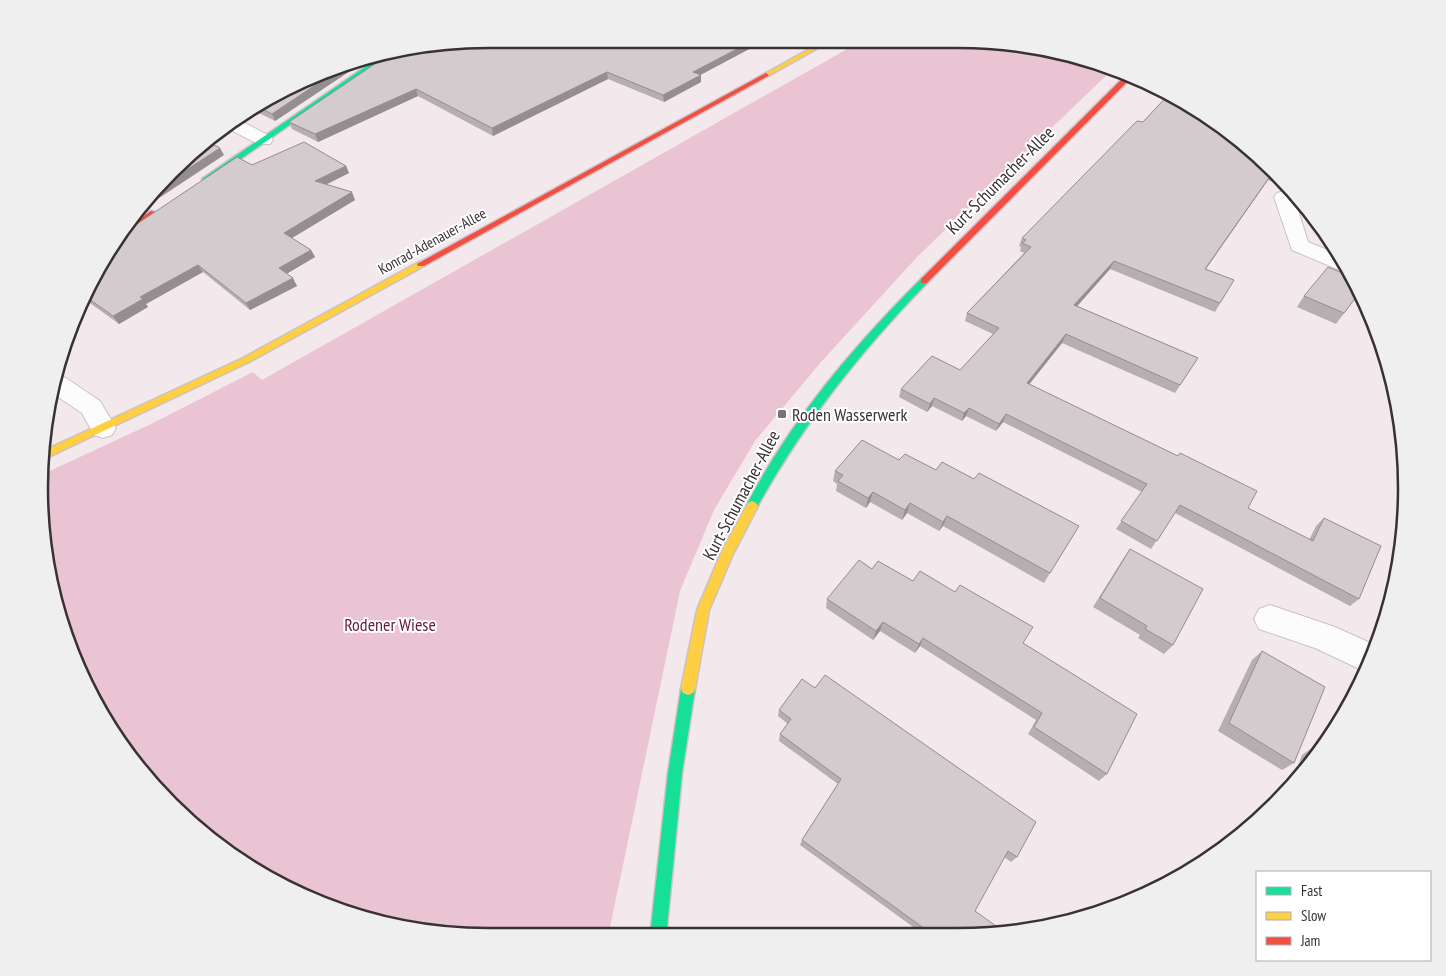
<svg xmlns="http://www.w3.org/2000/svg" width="1446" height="976" font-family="'PT Sans Narrow',sans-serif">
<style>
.green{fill:#eac4d2}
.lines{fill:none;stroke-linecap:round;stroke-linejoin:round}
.street-casing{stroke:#cac2c4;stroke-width:2}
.fast-casing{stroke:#cac2c4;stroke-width:3}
.slow-casing{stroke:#cac2c4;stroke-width:3}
.jam-casing{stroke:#cac2c4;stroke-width:3}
.street{fill:#fdfcfc;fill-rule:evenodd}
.fast{fill:#16e098;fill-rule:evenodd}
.slow{fill:#ffcf43;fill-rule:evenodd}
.jam{fill:#f24e42;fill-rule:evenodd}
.wall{fill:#b6afb1}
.shaded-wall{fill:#948e90}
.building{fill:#d4cbce;stroke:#948e90}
.poi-dot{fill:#7a7274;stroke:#fff;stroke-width:2}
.labels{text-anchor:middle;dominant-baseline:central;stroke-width:4;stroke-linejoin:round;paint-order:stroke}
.far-street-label{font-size:15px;fill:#393234;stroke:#fff}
.street-label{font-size:18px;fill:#393234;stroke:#fff}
.poi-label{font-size:18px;fill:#393234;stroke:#fff;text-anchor:start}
.park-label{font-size:18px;fill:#691741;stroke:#fff}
.rim{fill:none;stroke:#393234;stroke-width:2.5}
</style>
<rect width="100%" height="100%" fill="#f3e8eb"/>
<path class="green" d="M865,39H958L1045,47L1112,70L918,256L821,362L755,441L714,510L680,591L608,937H488L401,929L289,891L171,806L99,712L47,576L41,475L151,424L253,372L262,380Z"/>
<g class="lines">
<defs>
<g id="street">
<path d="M235,118L270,136L273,140L270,144H258L225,127Z"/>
<path d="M1284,191L1291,193L1294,197L1308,242L1340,255L1348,270L1337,269L1292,250L1274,197L1277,193Z"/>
<path d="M59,376L66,378L100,401L116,428L112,435L103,438L94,435L82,413L55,395Z"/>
<path d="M1270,605L1335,627L1377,646L1366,672L1315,648L1259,629L1254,619L1259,609Z"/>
</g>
<g id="fast">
<path d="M390,55L209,181L202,179L381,56Z"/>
<path d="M924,278L927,279V283C859,353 803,424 756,509H748L746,506C791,420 853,347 921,279Z"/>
<path d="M688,683L693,685L695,689L682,773L666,937H650L668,773L681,689L683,685Z"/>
</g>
<g id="slow">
<path d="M827,39H834L768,76L763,75Z"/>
<path d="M421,261L424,262V266L249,362L40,461L41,452L243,358Z"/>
<path d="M752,501L756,503L758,506L733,554L709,610L695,689L693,693L688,695L683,693L681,689L697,610L721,553L748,503Z"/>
</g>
<g id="jam">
<path d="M766,73L769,75L768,76L424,266H418L417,264Z"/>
<path d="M1126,75L1132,77L927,283H921V279Z"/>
<path d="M151,211L158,213L122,238H118L123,230Z"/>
</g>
</defs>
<use href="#street" class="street-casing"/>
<use href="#fast" class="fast-casing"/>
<use href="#slow" class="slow-casing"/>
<use href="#jam" class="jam-casing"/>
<use href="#street" class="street"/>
<use href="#fast" class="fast"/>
<use href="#slow" class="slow"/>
<use href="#jam" class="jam"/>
</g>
<g class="wall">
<path d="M388,55L701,75V82L664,102L608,79L493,136L418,96L318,142L292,129L289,122Z"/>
<path d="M368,59L275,121L257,112L241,119L236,117L238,115L344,62Z"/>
<path d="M1169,94L1280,175L1275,183L1268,180L1206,269L1234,280L1215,312L1110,269L1077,306L1198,358L1175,393L1062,343L1029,384L1248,508L1309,540L1316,526L1324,518L1359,599L1350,606L1175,513L1151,549L1116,529L1142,492L1003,422L996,431L966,416L962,421L932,406L927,412L899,397L901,389L960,370L993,334L965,321L967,313L1024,253L1020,251L1021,247L1019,246L1022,238L1143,122Z"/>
<path d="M346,166L349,173L326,185L355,200L292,238L311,250L315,257L286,274L297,286L250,310L203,272L146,304L148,307L119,324L83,298L93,281L94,280L119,236Z"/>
<path d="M1360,292L1336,324L1297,307L1304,296Z"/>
<path d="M899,460L936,470L974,479L1079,526L1044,583L943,526L939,531L907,513L902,520L870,502L866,508L836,491L837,484L833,481L835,471Z"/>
<path d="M1130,549L1173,645L1164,654L1138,638L1140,635L1093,607L1123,559Z"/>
<path d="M872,569L913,581L1023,643L1107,774L1099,781L1028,734L1036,720L920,646L915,653L880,631L873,640L826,608L827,599Z"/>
<path d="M1262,651L1294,763L1282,770L1218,731L1252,660Z"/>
<path d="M802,679L1017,857L1011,862L1004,857L958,937H927L800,845L802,840L838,784L779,741L780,734L788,724L778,716L779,710Z"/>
<path d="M1312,748L1319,753L1289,790L1302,755Z"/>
</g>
<g class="shaded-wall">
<path d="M756,39H768L693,79V72Z"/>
<path d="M368,59L275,121L272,114L351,61Z"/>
<path d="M607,72L608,79L493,136L492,128Z"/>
<path d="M701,75V82L664,102L663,95Z"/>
<path d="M416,89L418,96L318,142L315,134Z"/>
<path d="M254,107L257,112L241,119L239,114Z"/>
<path d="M220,148L224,155L141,210L139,207L163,185Z"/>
<path d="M346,166L349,173L318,188L315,181Z"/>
<path d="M1273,172L1268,180L1200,277L1205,269Z"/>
<path d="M352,192L355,200L287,241L284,233Z"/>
<path d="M311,250L315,257L283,276L279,268Z"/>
<path d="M1114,261L1110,269L1071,313L1074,305Z"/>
<path d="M198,265L203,272L146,304L148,307L119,324L113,316L140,297Z"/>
<path d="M293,278L297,286L250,310L246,303Z"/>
<path d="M1066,334L1062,343L1024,391L1027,383Z"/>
<path d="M934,398L932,406L927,412L930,404Z"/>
<path d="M969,408L966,416L962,421L964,413Z"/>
<path d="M1006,414L1003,422L996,431L999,424Z"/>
<path d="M873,492L870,502L866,508L868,498Z"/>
<path d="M910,503L907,513L902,520L905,510Z"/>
<path d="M947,516L943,526L939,531L943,522Z"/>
<path d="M883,622L880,631L873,640L876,631Z"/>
<path d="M923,638L920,646L915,653L919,644Z"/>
</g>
<g class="building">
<path d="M488,39H756L693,72L701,75L663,95L607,72L492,128L416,89L315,134L289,122L388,55Z"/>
<path d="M351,61L272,114L256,106L344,62Z"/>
<path d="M1169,94L1275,170L1279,174L1273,172L1205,269L1234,280L1220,303L1114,261L1074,305L1198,358L1180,385L1066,334L1027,383L1178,456L1180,453L1257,491L1248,508L1313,541L1324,518L1381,546L1359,599L1180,505L1157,541L1121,521L1147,484L1006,414L999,424L969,408L964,413L934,398L930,404L901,389L932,356L960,370L999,328L967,313L1031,247L1022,243L1026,240L1022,238L1137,121L1143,122Z"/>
<path d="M209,142L220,148L163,185Z"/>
<path d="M304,142L346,166L315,181L352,192L284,233L311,250L279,268L293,278L246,303L198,265L140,297L143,299L113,316L85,296L93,281L101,277L97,275L119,236L237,157L252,165Z"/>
<path d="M1328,267L1352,277L1360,292L1344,313L1304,296Z"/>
<path d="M862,440L899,460L905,454L936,470L942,462L974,479L979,473L1079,526L1050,573L947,516L943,522L910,503L905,510L873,492L868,498L838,481L843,475L835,471Z"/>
<path d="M1130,549L1203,589L1173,645L1145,629L1147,626L1100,598Z"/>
<path d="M859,560L872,569L878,561L913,581L920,571L955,592L960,585L1033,627L1023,643L1137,714L1107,774L1034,727L1042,713L923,638L919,644L883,622L876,631L827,599Z"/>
<path d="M1262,651L1325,687L1294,763L1229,723Z"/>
<path d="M825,675L1036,822L1017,857L1008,851L975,911L996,926L993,934L958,937H936L802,840L841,779L780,734L791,719L779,710L802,679L815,688Z"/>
<path d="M1312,748L1319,753L1303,773Z"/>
</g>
<rect class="poi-dot" x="777" y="409" width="10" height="10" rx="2.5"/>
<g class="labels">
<g class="far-street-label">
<text transform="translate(432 241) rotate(-29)">Konrad-Adenauer-Allee</text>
</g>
<g class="street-label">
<text transform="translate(1000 180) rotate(-45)">Kurt-Schumacher-Allee</text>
<text transform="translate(741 495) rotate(-62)">Kurt-Schumacher-Allee</text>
</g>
<g class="poi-label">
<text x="792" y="414">Roden Wasserwerk</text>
</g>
<g class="park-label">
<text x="390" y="624">Rodener Wiese</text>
</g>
</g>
<path d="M0 0H1446V976H0ZM488 48H958A440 440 0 0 1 1398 488V488A440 440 0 0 1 958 928H488A440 440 0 0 1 48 488V488A440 440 0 0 1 488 48Z" fill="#efefef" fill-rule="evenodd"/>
<path class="rim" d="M488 48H958A440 440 0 0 1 1398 488V488A440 440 0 0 1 958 928H488A440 440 0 0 1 48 488V488A440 440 0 0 1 488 48Z"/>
<rect x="1256" y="871" width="175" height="90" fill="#ffffff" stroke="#b0adae"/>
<rect x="1266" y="887" width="25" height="8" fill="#16e098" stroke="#b0adae"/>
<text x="1301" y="896" font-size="15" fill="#393234">Fast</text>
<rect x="1266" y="912" width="25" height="8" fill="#ffcf43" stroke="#b0adae"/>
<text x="1301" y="921" font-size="15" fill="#393234">Slow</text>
<rect x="1266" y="937" width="25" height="8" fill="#f24e42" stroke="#b0adae"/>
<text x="1301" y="946" font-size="15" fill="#393234">Jam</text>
</svg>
